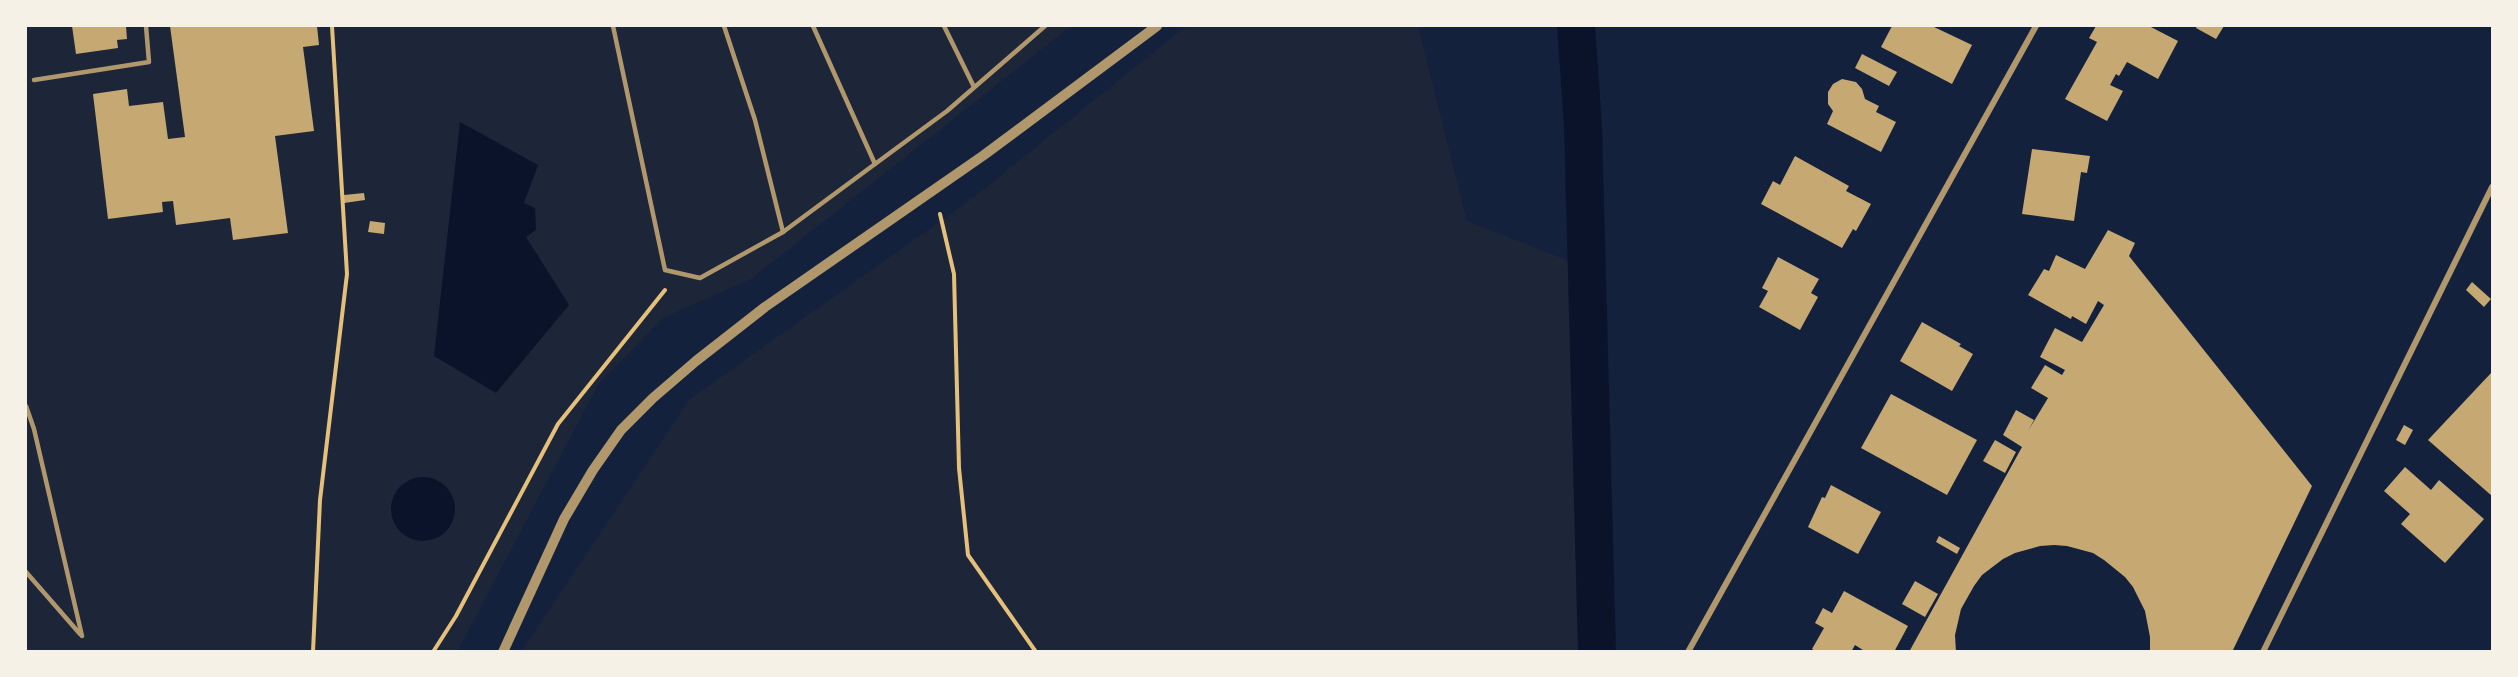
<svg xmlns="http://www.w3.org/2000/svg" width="2518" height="677" font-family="'Asap Condensed',sans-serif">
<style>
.green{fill:#1d2539}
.water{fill:#0b132b}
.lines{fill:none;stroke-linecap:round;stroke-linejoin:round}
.canal{stroke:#0b132b;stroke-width:38}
.building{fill:#c6a872}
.path{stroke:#e5c07b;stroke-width:4}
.service{stroke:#b1986c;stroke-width:4.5}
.minor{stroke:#b1986c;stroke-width:6}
.tertiary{stroke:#b1986c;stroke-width:10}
</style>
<rect width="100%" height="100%" fill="#14213d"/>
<g class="green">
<path d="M26,26H1071L751,279L663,318L599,383L457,652L26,651Z"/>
<path d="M1186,26H1418L1467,221L1587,268L1611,651L521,652L690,399L973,198Z"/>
</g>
<g class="water">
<path d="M460,122L538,165L524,203L535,208L536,230L526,237L569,305L496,393L434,356Z"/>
<circle cx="423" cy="509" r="32"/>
</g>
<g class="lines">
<path class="canal" d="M1576,26L1583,126L1597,652"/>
</g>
<g class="building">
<path d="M72,26H126L127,39L117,40L118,48L76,54Z"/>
<path d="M170,26H317L319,45L303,47L314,131L275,136L288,233L233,240L230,218L176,225L173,201L162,202L163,212L108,219L93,94L127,89L129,106L163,102L168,139L185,137Z"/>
<path d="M1892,26H1932L1972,45L1952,84L1881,47Z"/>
<path d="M2096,26H2149L2178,41L2158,79L2127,62L2119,76L2116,74L2110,85L2123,91L2107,121L2065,99L2097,42L2089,38Z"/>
<path d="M2197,26H2224L2216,39L2196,28Z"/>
<path d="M1862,54L1897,72L1889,86L1855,68Z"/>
<path d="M1842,79L1856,82L1862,89L1865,99L1879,106L1876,112L1896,122L1881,152L1827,124L1833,111L1828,104V92L1833,84Z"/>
<path d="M2032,149L2090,156L2087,173L2081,172L2074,221L2022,214Z"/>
<path d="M1795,156L1849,186L1846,191L1871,204L1856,231L1853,229L1842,248L1761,204L1773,181L1780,185Z"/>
<path d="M364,193L365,200L344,203V195Z"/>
<path d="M370,221L385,223L384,234L368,232Z"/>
<path d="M2108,230L2135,243L2129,256L2312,486L2232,652H2150V637L2145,611L2133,587L2125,577L2104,560L2093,553L2067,546L2054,545L2040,546L2015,553L2003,559L1982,575L1974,586L1961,609L1955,635L1956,652H1909L2022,447L2003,435L2016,410L2034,420L2028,431L2048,398L2031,388L2045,365L2062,375L2065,370L2040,357L2055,328L2082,342L2104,305L2098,301L2086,324L2072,316L2071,319L2028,295L2044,269L2049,271L2056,255L2085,269Z"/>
<path d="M1778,257L1819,279L1811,293L1818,297L1800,330L1759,307L1768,291L1762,288Z"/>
<path d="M2472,282L2491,299L2484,307L2466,290Z"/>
<path d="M1922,322L1961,344L1959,346L1973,354L1952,391L1900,361Z"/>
<path d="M2492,372V496L2428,440Z"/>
<path d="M1891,394L1977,440L1947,495L1861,448Z"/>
<path d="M2404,425L2413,430L2405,445L2396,440Z"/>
<path d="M1995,440L2016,452L2005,473L1983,461Z"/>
<path d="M2405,467L2431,490L2439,480L2484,519L2445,563L2401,524L2410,514L2384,491Z"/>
<path d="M1831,485L1881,512L1858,554L1808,527L1822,497L1825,498Z"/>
<path d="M1939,536L1960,548L1957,554L1936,542Z"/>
<path d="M1915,581L1938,594L1925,617L1902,604Z"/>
<path d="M1844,591L1908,626L1894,652H1866L1855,645L1851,652H1817L1812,649L1824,628L1815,623L1823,608L1832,613Z"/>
</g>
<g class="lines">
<g class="path">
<path d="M940,214L954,274L959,468L968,555L1036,652"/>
<path d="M313,652L320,500L347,274L332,26"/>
<path d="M433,652L456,616L558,424L665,290"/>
</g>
<g class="service">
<path d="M613,26L665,270L700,278L783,232L875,164L947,111L1045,26"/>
<path d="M724,26L755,120L783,232"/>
<path d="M813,26L875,164"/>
<path d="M944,26L974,87"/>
<path d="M34,80L149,62L146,26"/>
<path d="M26,406L34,429L82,636"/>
<path d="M26,572L80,634"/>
</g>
<g class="minor">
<path d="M1688,652L2036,26"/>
<path d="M2263,652L2492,187"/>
</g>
<path class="tertiary" d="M503,652L564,519L593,470L621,430L653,398L696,361L765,307L984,155L1157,26"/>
</g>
<rect width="2518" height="677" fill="none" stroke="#f6f1e7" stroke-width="54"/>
</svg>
